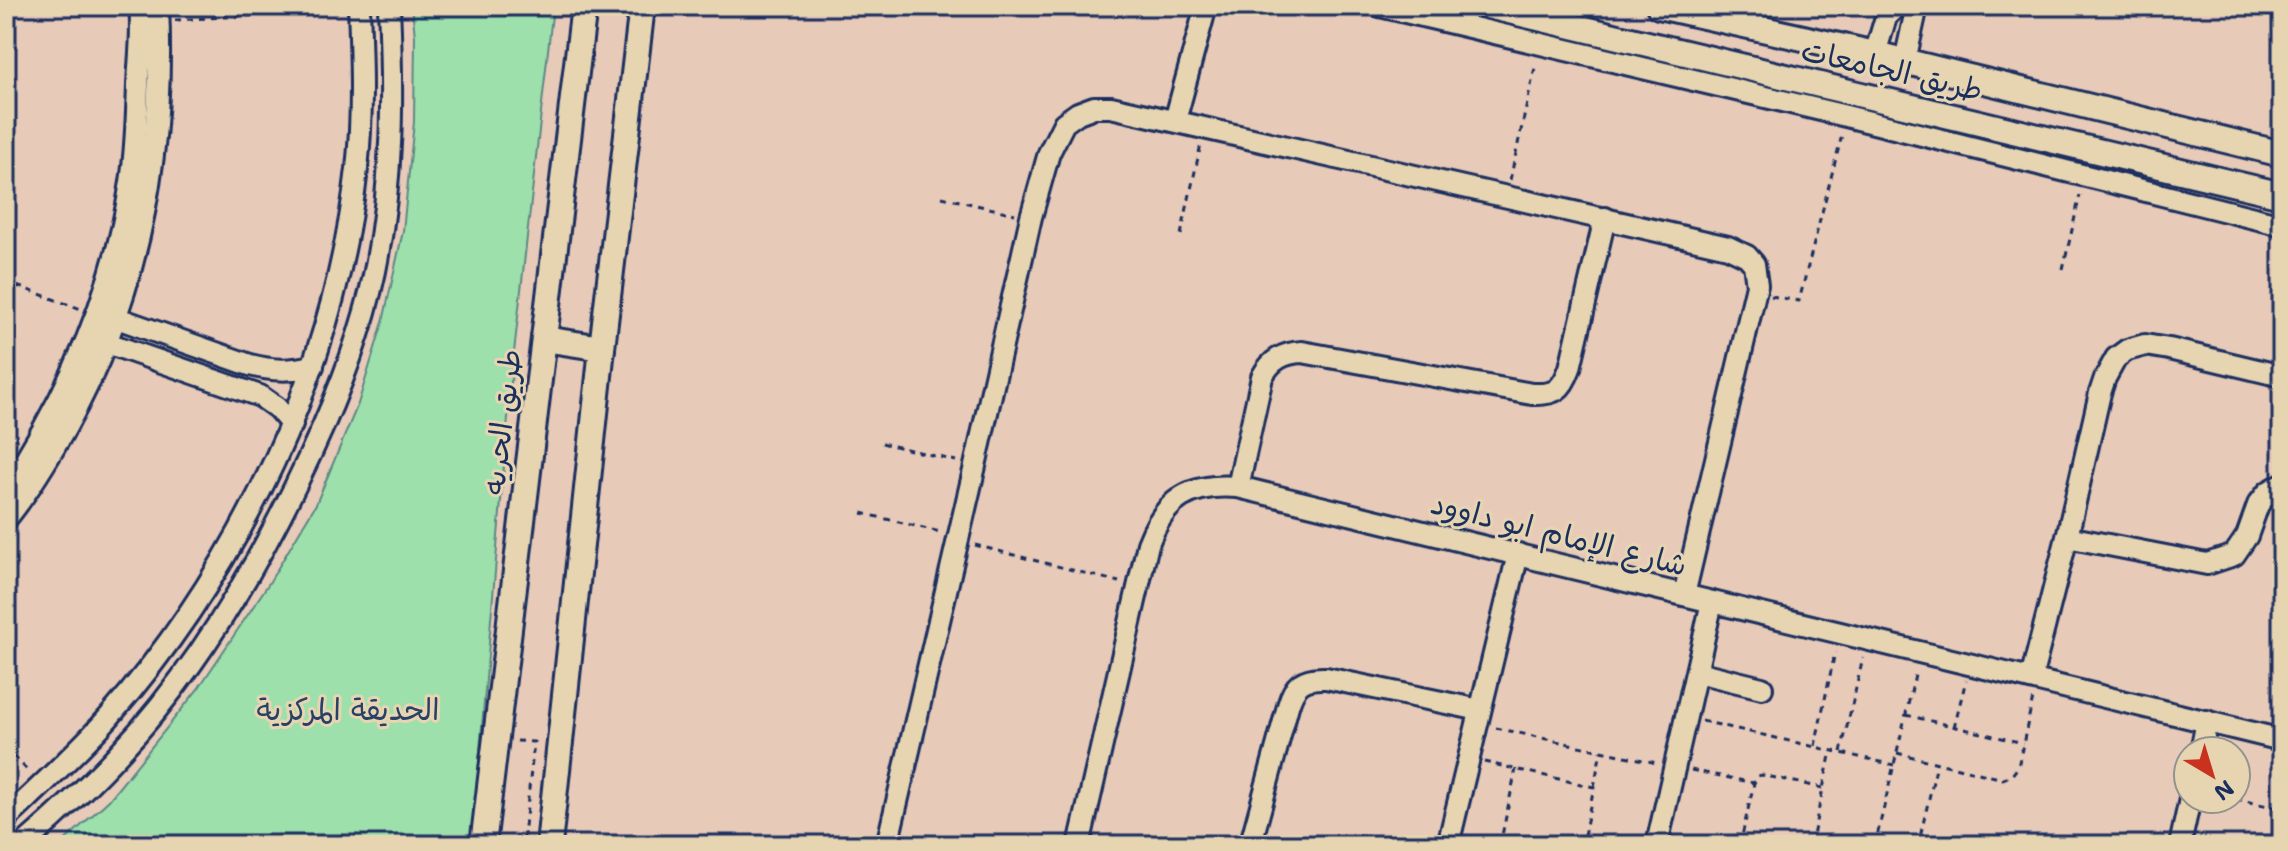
<svg xmlns="http://www.w3.org/2000/svg" width="2288" height="851" font-family="'Shantell Sans','Playpen Sans Arabic',sans-serif">
<style>
.green{fill:#9de0ab;stroke:#5c8884;stroke-width:2}
.lines{fill:none;stroke-linecap:round;stroke-linejoin:round}
.minor-casing{stroke:#1b2f5e;stroke-width:26}
.major-casing{stroke:#1b2f5e;stroke-width:30}
.path{stroke:#1b2f5e;stroke-width:3;stroke-dasharray:6 6;stroke-linecap:butt}
.minor{stroke:#e7d5b2;stroke-width:20}
.major{stroke:#e7d5b2;stroke-width:24}
.labels{text-anchor:middle;dominant-baseline:central;stroke-width:6;stroke-linejoin:round;paint-order:stroke}
.street-label{font-size:30px;fill:#1b2f5e;stroke:#e7d5b2}
.park-label{font-size:30px;fill:#284166;stroke:#e7d5b2}
</style>
<rect width="100%" height="100%" fill="#e7cab8"/>
<filter id="ink" filterUnits="userSpaceOnUse"><feTurbulence type="fractalNoise" baseFrequency=".0125" numOctaves="2"/><feDisplacementMap in="SourceGraphic" scale="16" xChannelSelector="R" yChannelSelector="G"/><feConvolveMatrix kernelMatrix="1 2 1 2 8 2 1 2 1" color-interpolation-filters="sRGB"/></filter>
<g filter="url(#ink)">
<path class="green" d="M412,6H553L512,370L472,845H60L109,800L198,689L269,583L316,504L358,404L383,322L403,231L414,122L415,37Z"/>
<g class="lines">
<defs>
<g id="minor">
<path d="M1380,6L1846,116L2282,225"/>
<path d="M1875,54L1886,17L1896,6"/>
<path d="M1905,61L1917,6"/>
<path d="M1175,121L1206,6"/>
<path d="M117,318L250,365C273,371 290,371 313,366"/>
<path d="M107,343L260,396L277,408L292,425"/>
<path d="M1238,487L1262,377C1271,360 1283,353 1302,352L1532,394C1555,395 1562,390 1570,368L1605,218"/>
<path d="M6,490C67,398 114,293 131,182C136,150 137,118 138,85C139,59 143,32 140,6"/>
<path d="M6,519C29,491 48,459 66,427C139,296 165,155 158,6"/>
<path d="M2067,537L2207,564L2234,555L2247,536L2258,505L2268,492L2282,484"/>
<path d="M1697,672L1762,688"/>
<path d="M2031,679L2067,537L2100,393L2105,378L2116,358L2127,350L2145,345L2169,349L2282,376"/>
<path d="M2201,751L2207,721"/>
<path d="M6,819C41,786 77,753 109,717C242,564 334,371 357,169C363,115 361,61 359,6"/>
<path d="M1252,839L1288,706C1294,685 1302,677 1326,678L1480,710"/>
<path d="M1657,844L1712,602"/>
<path d="M23,845C56,816 89,786 119,753C199,668 262,559 311,453C338,395 362,334 375,271C393,181 393,97 389,6"/>
<path d="M887,845L975,466L1031,217L1049,153L1064,123L1078,113L1094,107H1111L1728,247L1747,256L1754,264L1757,285L1684,595"/>
<path d="M1079,845L1148,544C1165,499 1190,483 1238,487L2282,740"/>
<path d="M1448,845L1518,554"/>
<path d="M2180,845L2190,799"/>
</g>
<g id="major">
<path d="M1488,6L2282,195"/>
<path d="M1659,6L1875,54L2282,154"/>
<path d="M544,339L602,348"/>
<path d="M483,845L584,6"/>
<path d="M549,845L602,348L642,6"/>
</g>
</defs>
<use href="#minor" class="minor-casing"/>
<use href="#major" class="major-casing"/>
<g class="path">
<path d="M175,20L340,10"/>
<path d="M1510,180L1536,63"/>
<path d="M942,197L1015,214"/>
<path d="M1181,235L1201,144"/>
<path d="M2063,269L2080,195"/>
<path d="M6,282L81,309"/>
<path d="M1771,296L1799,301L1842,135"/>
<path d="M882,443L956,461"/>
<path d="M862,513L940,532"/>
<path d="M975,545L1119,582"/>
<path d="M1906,715L2023,743"/>
<path d="M1702,721L1894,765"/>
<path d="M1954,727L1966,680"/>
<path d="M1496,728L1657,763"/>
<path d="M517,741L534,742L523,845"/>
<path d="M1815,746L1835,652"/>
<path d="M6,747L28,771"/>
<path d="M1841,752L1863,658"/>
<path d="M1897,753L2003,779L2012,775L2018,767L2033,698"/>
<path d="M1484,762L1594,787L1582,845"/>
<path d="M1691,770L1754,783"/>
<path d="M1594,787L1601,751"/>
<path d="M2236,799L2282,809"/>
<path d="M1500,845L1516,769"/>
<path d="M1740,845L1754,783L1758,776L1762,775L1823,788"/>
<path d="M1811,845L1831,751"/>
<path d="M1875,845L1916,671"/>
<path d="M1924,845L1920,837L1937,764"/>
</g>
<use href="#minor" class="minor"/>
<use href="#major" class="major"/>
</g>
</g>
<g class="labels">
<g class="street-label">
<text transform="translate(1892 70) rotate(13)">طريق الجامعات</text>
<text transform="translate(502 422) rotate(-83)">طريق الحريه</text>
<text transform="translate(1559 534) rotate(14)">شارع الإمام ابو داوود</text>
</g>
<g class="park-label">
<text x="348" y="709">الحديقة المركزية</text>
</g>
</g>
<rect width="2288" height="851" fill="none" stroke="#e7d5b2" stroke-width="32"/>
<rect x="16" y="16" width="2256" height="819" fill="none" stroke="#1b2f5e" stroke-width="3" filter="url(#ink)"/>
<g transform="translate(2212 775) rotate(142)"><circle r="38" fill="#e7d5b2" stroke="#959390" stroke-width="2"/>
<path d="M0-6L14 30L0 20L-14 30Z" fill="#c8321e"/>
<text y="-12" font-size="22" font-weight="bold" text-anchor="middle" fill="#1b2f5e">N</text>
</g>
</svg>
